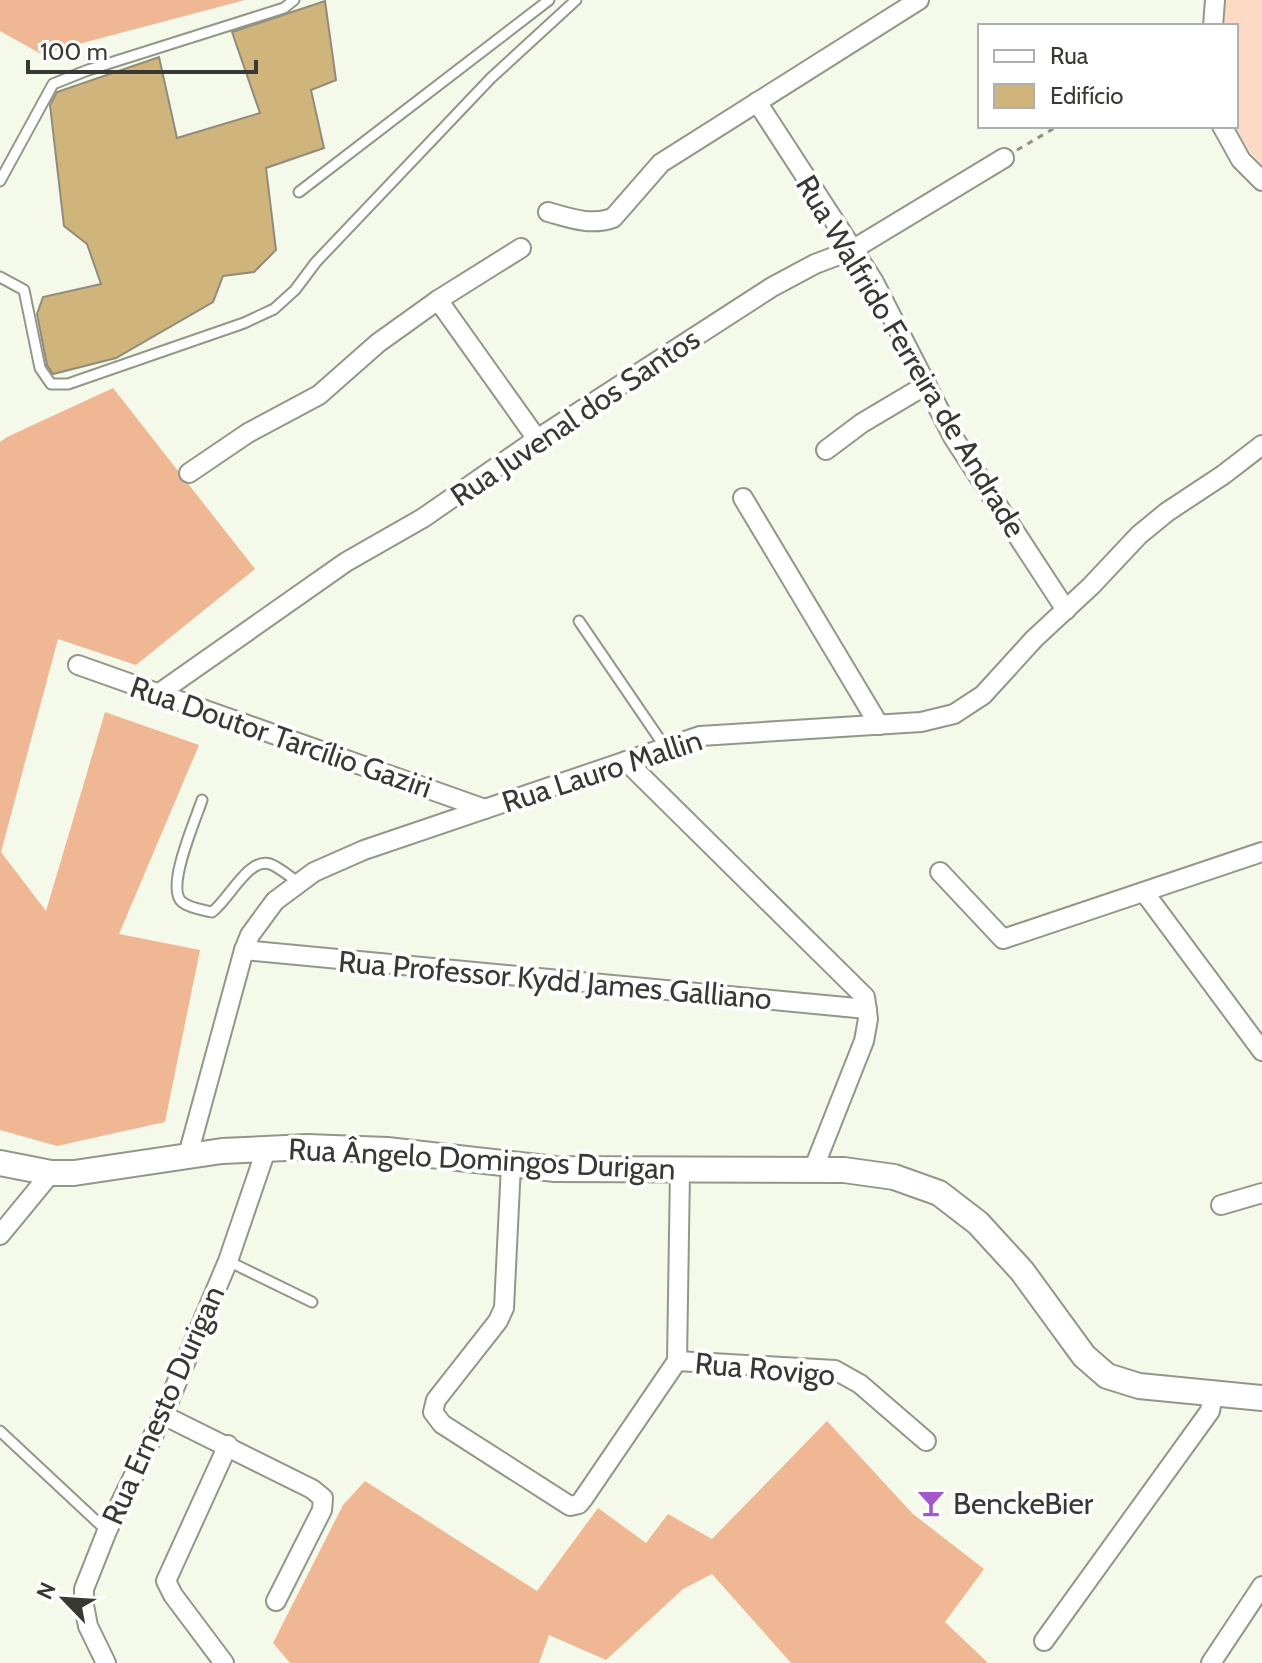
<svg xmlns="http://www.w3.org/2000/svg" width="1262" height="1663" font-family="Cabin,sans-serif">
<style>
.green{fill:#fddac5}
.forest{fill:#f0b794}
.building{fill:#cfb47b;stroke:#918b7e;stroke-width:2}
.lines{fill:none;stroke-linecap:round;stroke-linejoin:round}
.lane-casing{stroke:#939789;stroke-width:13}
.street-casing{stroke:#939789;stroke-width:22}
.secondary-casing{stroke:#939789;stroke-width:28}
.path{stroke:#8e9186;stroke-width:3;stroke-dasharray:6 6;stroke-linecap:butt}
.lane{stroke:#fff;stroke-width:9}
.street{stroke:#fff;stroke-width:18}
.secondary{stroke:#fff;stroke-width:24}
.labels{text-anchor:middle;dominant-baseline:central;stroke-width:8;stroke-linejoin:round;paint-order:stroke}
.street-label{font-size:30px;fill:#383933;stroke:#fff}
.poi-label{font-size:30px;fill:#383933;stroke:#fff;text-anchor:start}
</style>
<rect width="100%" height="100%" fill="#f4f9e9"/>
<path class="green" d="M1223,0H1262V165L1245,146L1233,126H1236V26H1222Z"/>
<g class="forest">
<path d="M0,0H245L41,54L0,31Z"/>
<path d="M113,388L255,569L136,665L58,639L1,852L46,911L105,712L199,745L119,934L200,950L165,1122L57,1146L0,1130V442L7,437Z"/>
<path d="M827,1421L913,1514L984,1569L945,1622L988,1663H791L712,1574L683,1589L606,1660L549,1635L539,1663H290L273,1643L343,1505L365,1481L537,1591L598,1508L646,1543L668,1514L712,1539Z"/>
</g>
<path class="building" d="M325,1L336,80L311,90L324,148L266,168L276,250L254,272L223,276L213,302L116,358L53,374L47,365L37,314L43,297L101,284L87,244L64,226L50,105L57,92L159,57L177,138L260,113L232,32Z"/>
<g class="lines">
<defs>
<g id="lane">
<path d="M0,181L53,84L88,70L284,8L294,0"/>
<path d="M299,192L549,0"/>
<path d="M0,277L24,290L40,368L51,384H68L244,323L274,309L295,290L316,262L491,78L576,0"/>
<path d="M579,621L665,747"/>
<path d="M202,800C196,819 165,888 182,902C189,908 203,910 212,912C229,900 248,857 270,864C279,867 290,877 298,882"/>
<path d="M228,1261L312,1302"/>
<path d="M0,1431L107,1531"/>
</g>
<g id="street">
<path d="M1213,26L1215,0"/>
<path d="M757,102L874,282L953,437L1066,610"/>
<path d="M1222,126L1241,160L1262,181"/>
<path d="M548,212C570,218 590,226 613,218L661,163L919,0"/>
<path d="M438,300L537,439"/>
<path d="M826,450L862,423L926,385"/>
<path d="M189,473L248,433L319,395L378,343L438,300L521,248"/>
<path d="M743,498L879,725"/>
<path d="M78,665L485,809"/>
<path d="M158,694L346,562L423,518L537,439L772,287L815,264L852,250L1004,158"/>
<path d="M626,761L865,997L868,1019L864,1041L813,1170"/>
<path d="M940,872L1003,939L1262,852"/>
<path d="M1144,892L1262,1051"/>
<path d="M244,950L867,1009"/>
<path d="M188,1155L244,950L250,935L275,901L314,872L364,850L700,736L921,722L954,714L983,695L1034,639L1091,586L1139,535L1167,512L1223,475L1262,445"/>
<path d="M511,1165L504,1308L498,1321L436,1400L433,1412L442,1424L570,1506L579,1504L583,1499L677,1361L680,1171"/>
<path d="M1221,1205L1262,1193"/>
<path d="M0,1235L51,1173"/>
<path d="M677,1361L835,1370L860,1384L926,1441"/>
<path d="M163,1415L312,1489L323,1498L322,1510L276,1601"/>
<path d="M1044,1641L1210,1411L1213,1394"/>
<path d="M106,1663L88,1626L84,1605V1589L107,1531L163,1415L228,1261L267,1147"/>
<path d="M224,1663L173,1595L166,1581L228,1445"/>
<path d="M1211,1663L1262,1586"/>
</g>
<path id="secondary" d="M0,1163L51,1173H74L222,1151L307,1147L387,1150L555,1169L844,1170L894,1177L939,1193L978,1223L1022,1271L1084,1356L1107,1376L1139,1386L1262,1398"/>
</defs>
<use href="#lane" class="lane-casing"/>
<use href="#street" class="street-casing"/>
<use href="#secondary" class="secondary-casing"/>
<path class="path" d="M1017,150L1058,126"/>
<use href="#lane" class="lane"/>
<use href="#street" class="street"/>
<use href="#secondary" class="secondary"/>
</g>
<defs>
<symbol id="bar-bare" viewBox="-9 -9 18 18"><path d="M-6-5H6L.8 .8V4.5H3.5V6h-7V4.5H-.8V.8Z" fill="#a258ca" stroke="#fff" stroke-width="2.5" paint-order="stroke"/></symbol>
</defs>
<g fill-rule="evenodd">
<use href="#bar-bare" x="911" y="1483" width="40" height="40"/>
</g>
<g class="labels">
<g class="street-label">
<text transform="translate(911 356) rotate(59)">Rua Walfrido Ferreira de Andrade</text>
<text transform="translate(575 417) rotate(-34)">Rua Juvenal dos Santos</text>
<text transform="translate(281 737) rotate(19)">Rua Doutor Tarcílio Gaziri</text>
<text transform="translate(602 771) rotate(-18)">Rua Lauro Mallin</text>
<text transform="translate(555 980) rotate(5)">Rua Professor Kydd James Galliano</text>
<text transform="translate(482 1159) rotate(3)">Rua Ângelo Domingos Durigan</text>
<text transform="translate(765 1369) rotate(5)">Rua Rovigo</text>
<text transform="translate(163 1405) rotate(-66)">Rua Ernesto Durigan</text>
</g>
<g class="poi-label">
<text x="953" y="1503">BenckeBier</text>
</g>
</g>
<rect x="978" y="24" width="260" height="104" fill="#ffffff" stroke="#afb0ad" stroke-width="2"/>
<rect x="994" y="50" width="40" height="12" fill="#ffffff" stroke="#afb0ad" stroke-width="2"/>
<text x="1050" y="64" font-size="24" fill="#383933">Rua</text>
<rect x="994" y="84" width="40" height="24" fill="#cfb47b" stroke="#afb0ad" stroke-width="2"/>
<text x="1050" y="104" font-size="24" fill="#383933">Edifício</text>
<g transform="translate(64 1599) rotate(295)" stroke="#ffffff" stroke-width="6" paint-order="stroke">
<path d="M0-6L14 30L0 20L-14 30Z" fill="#383933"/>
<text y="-12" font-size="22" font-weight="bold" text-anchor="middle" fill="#383933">N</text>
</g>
<path d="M28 60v12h228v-12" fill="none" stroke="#383933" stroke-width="4"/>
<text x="40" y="60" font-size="24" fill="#383933" stroke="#ffffff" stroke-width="6" paint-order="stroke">100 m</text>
</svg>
